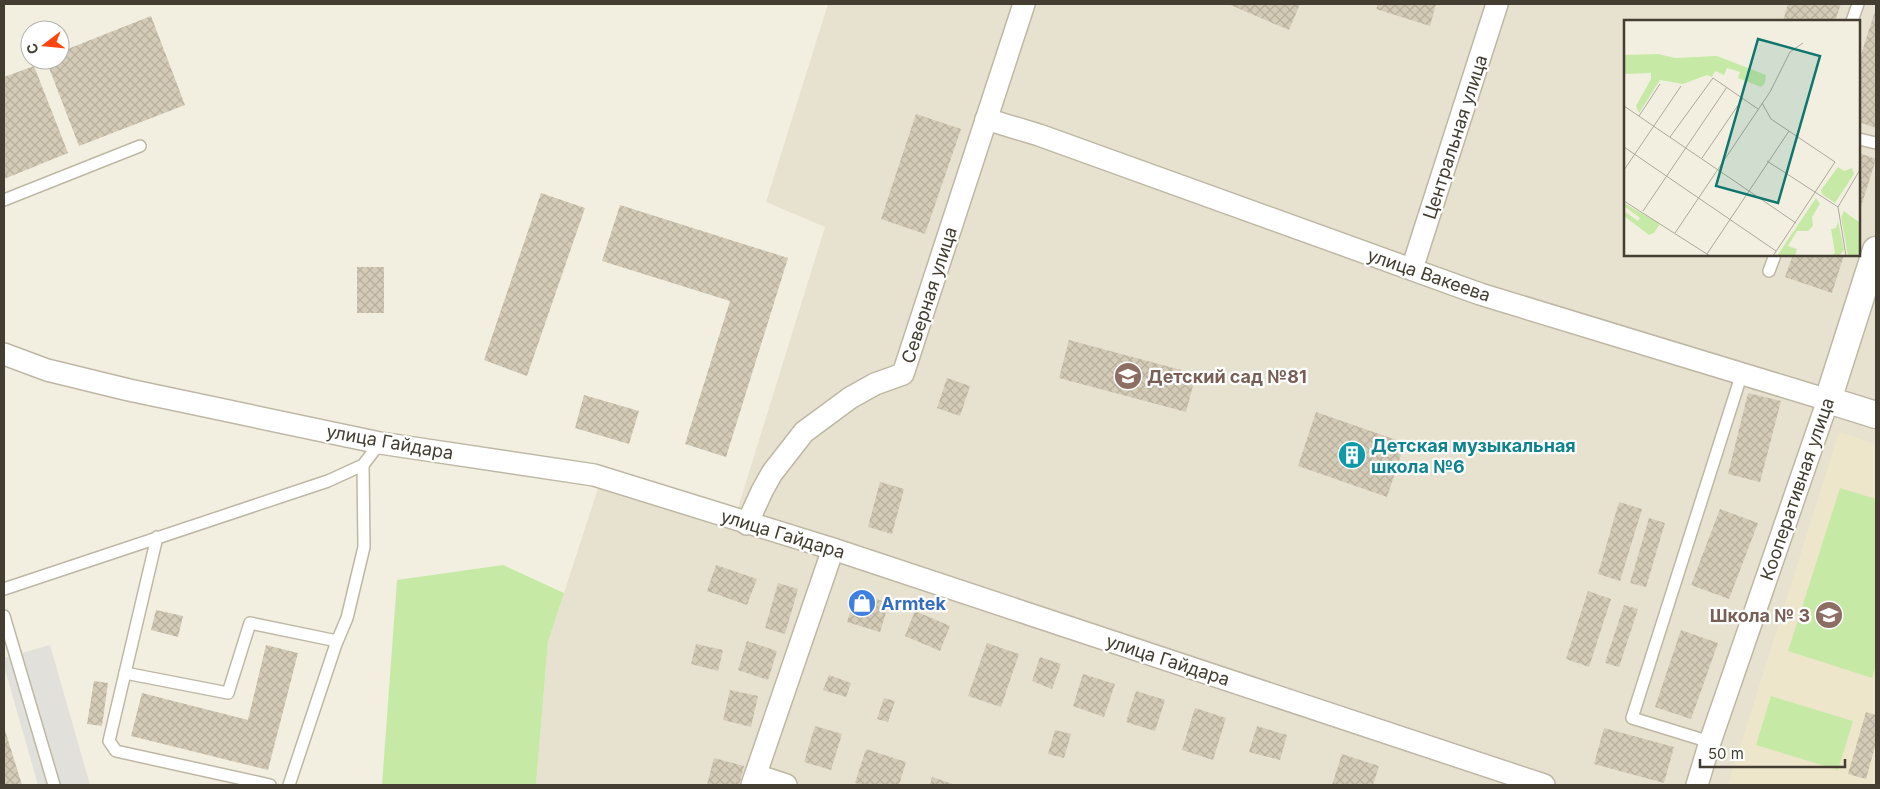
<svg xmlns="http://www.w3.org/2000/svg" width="1880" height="789" font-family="Inter,sans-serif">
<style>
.residential{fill:#e7e1cf;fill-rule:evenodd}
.education{fill:#ede6ca}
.garden{fill:#c6eaa6}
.parking{fill:#e2e0db}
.building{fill:url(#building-cross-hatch)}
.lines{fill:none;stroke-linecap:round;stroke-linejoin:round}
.service-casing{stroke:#beb7a4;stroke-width:14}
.minor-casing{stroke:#beb7a4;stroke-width:24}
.tertiary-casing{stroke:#beb7a4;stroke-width:29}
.service{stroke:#fff;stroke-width:11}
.minor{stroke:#fff;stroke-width:21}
.tertiary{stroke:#fff;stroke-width:26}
.labels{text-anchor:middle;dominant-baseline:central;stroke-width:4.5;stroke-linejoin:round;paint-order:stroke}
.street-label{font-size:18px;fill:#443e32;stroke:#fff}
.education-label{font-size:18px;font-weight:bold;fill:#785e54;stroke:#fff;text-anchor:start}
.culture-label{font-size:18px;font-weight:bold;fill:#0d838f;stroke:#fff;text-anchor:start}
.shop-label{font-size:18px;font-weight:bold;fill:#366cbe;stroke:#fff;text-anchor:start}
.inset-road{fill:none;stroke:#aca89b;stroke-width:1}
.view{fill:#0f766e;fill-opacity:0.15;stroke:#0f766e;stroke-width:2.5}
.inset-edge{fill:none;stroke:#443e32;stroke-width:2.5}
</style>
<defs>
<pattern id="building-cross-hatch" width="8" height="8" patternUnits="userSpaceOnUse" patternTransform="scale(1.25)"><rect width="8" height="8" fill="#d4cbb6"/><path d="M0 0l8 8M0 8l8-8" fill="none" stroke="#b7af9d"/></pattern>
</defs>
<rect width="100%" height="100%" fill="#f2efe1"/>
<path class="residential" d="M828,4H1876V785H536L548,642L604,470L738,508L825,227L766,202ZM1625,21H1859V255H1625Z"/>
<path class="education" d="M1839,432L1876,444V785H1728Z"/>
<g class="garden">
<path d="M1840,488L1876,499V666L1872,678L1788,651Z"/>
<path d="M503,565L564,593L548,642L536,785H382L397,580Z"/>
<path d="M1771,696L1853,721L1838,770L1756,745Z"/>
</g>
<path class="parking" d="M50,645L90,785H38L4,666V658Z"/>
<g class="building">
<path d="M1228,4H1300L1289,30Z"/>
<path d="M1378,4H1436L1430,26L1376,9Z"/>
<path d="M1788,4H1841L1835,21H1783Z"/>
<path d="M1876,8V128L1859,122V61Z"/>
<path d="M151,16L185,105L79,146L46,60H60V52Z"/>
<path d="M34,66L68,153L4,179V77Z"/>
<path d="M916,114L961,129L925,234L881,219Z"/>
<path d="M1859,153L1876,159L1859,213Z"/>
<path d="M541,193L585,208L527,376L484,360Z"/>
<path d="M620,205L788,258L726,457L685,444L730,301L602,261Z"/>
<path d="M1793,255H1844L1832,293L1785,277Z"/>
<rect x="357" y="267" width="27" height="46"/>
<path d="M1069,340L1196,374L1186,412L1059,378Z"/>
<path d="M947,378L970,386L960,416L937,408Z"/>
<path d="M1748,393L1781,401L1760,482L1728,474Z"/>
<path d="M584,395L639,411L629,444L575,428Z"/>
<path d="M1316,412L1405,443L1387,497L1298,466Z"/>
<path d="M880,482L904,489L892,534L868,527Z"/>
<path d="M1619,502L1642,509L1620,581L1598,574Z"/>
<path d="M1720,509L1758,523L1729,599L1691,585Z"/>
<path d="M1649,518L1665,523L1646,587L1630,583Z"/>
<path d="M716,565L757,579L747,605L707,591Z"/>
<path d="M778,583L798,589L785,634L765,628Z"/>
<path d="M1588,591L1611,599L1589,667L1566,659Z"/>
<path d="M856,593L889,603L880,632L847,622Z"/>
<path d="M1624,605L1638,609L1619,667L1605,663Z"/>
<path d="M156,610L183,616L178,637L151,630Z"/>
<path d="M915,611L950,626L940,651L905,636Z"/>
<path d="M1681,630L1718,643L1691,719L1655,707Z"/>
<path d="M747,641L777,651L768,680L738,670Z"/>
<path d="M987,643L1019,654L1001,707L968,696Z"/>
<path d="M696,644L723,650L718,671L691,664Z"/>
<path d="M266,645L298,653L268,770L131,736L142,693L248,720Z"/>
<path d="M1040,657L1061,664L1052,689L1032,681Z"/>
<path d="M1083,674L1115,684L1104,717L1073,706Z"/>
<path d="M829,675L851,683L846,697L823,690Z"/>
<path d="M94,681L108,683L102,726L87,724Z"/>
<path d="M730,690L758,696L751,727L723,720Z"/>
<path d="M1136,691L1165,700L1155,731L1126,722Z"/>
<path d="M884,698L895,701L888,722L877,719Z"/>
<path d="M1195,708L1226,718L1213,760L1182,750Z"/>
<path d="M1866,712L1876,715V743L1866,779L1848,774Z"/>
<path d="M815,726L842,734L831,770L804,762Z"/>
<path d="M1257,726L1287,735L1280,760L1249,752Z"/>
<path d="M4,727L22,785H4Z"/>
<path d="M1604,728L1674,747L1664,783L1594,764Z"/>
<path d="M1055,730L1071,734L1064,758L1048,754Z"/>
<path d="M866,749L906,762L899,785H863L855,783Z"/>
<path d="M1342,754L1379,766L1373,785H1332Z"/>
<path d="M714,758L744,766L739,785H707Z"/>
<path d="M932,777L956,785H930Z"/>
</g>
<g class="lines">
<defs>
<g id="service">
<path d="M1852,21L1858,4"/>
<path d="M1859,139L1876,143"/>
<path d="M4,200L140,146"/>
<path d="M1769,271L1775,255"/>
<path d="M157,537L109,741L116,751L270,785"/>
<path d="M4,589L328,481L363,465L380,443"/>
<path d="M4,616L54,785"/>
<path d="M125,673L228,693L250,623L337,641"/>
<path d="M1710,742L1632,718L1742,373"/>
<path d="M289,785L336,644L347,618L364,547L363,465"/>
</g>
<g id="minor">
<path d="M986,119L1039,135L1480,294L1828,400L1710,742L1697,785"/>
<path d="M1412,269L1497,4"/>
<path d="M4,354L47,370L129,390L380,443L594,475L833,549L1544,785"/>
<path d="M747,524L762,491L772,473L804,432L850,398L875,384L903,374L1024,4"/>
<path d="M756,775L786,785"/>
<path d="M752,785L833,549"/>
</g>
<path id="tertiary" d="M1876,250L1828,400L1876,415"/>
</defs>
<use href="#service" class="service-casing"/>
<use href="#minor" class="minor-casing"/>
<use href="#tertiary" class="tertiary-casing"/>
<use href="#service" class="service"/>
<use href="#minor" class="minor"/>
<use href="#tertiary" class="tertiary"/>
</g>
<defs>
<symbol id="school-disc" viewBox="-11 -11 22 22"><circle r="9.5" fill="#8d6e63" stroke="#fff"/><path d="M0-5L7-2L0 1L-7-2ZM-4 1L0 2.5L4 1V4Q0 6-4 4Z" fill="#fff"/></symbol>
<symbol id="building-disc" viewBox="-11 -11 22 22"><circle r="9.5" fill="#0f9aa8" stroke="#fff"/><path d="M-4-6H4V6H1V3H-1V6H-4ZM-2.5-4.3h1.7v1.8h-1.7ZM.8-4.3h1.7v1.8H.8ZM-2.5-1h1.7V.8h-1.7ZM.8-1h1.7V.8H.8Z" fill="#fff"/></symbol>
<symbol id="shop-disc" viewBox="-11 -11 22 22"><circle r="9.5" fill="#3f7fe0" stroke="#fff"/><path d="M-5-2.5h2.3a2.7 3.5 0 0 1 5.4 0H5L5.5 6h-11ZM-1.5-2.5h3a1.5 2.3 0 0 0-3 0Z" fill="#fff"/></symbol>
</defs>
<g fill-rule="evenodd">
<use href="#school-disc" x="1112" y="360" width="32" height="32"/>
<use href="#building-disc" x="1336" y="439" width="32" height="32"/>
<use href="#shop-disc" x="846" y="587" width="32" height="32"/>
<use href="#school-disc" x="1813" y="599" width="32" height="32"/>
</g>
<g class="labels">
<g class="street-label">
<text transform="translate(1455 137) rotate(-72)">Центральная улица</text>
<text transform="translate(1429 275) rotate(19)">улица Вакеева</text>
<text transform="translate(929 295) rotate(-72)">Северная улица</text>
<text transform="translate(390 442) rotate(10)">улица Гайдара</text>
<text transform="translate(1797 489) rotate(-71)">Кооперативная улица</text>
<text transform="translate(783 534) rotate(17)">улица Гайдара</text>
<text transform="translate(1168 660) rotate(18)">улица Гайдара</text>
</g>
<g class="education-label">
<text x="1147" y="376">Детский сад №81</text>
<text x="1810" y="615" text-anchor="end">Школа № 3</text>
</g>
<g class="culture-label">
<text x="1371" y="445">Детская музыкальная<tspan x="1371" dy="21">школа №6</tspan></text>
</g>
<g class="shop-label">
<text x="881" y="603">Armtek</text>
</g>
</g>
<g transform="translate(1624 20)">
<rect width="236" height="236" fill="#f2efe1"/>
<path d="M0,183L36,204L30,213L25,215L0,196V191L14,201L16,198L0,186Z" fill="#c6eaa6"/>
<path d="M214,147L220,151L228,148L230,154L211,183L198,174L197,170ZM192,178L196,184L188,197L189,206L184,211H173L164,226L173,229L171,236H153ZM220,191L236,203V236H224L217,197ZM214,201L220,230L215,236H207L211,233L207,209L212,208Z" fill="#c6eaa6"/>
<path d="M34,34L51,38L93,36L142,55L141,63L137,67L114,58L116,52L103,48L100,55L91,51L88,57L83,55L59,64L36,60L15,93L12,86L27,59V53L0,54V35Z" fill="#c6eaa6"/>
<path class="inset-road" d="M138,83L147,99L211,142L149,236M0,86L172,203M15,96L36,64M46,117L89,58L134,89M0,127L152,231M78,138L119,78M143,141L214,187M0,150L57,66M0,181L86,236M19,191L103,67M51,213L146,72L166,32L179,23M83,234L165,111M222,236L214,187L237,148"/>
<path class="view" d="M134,19L196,36L154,183L92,166Z"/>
<rect width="236" height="236" class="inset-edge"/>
</g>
<rect width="1880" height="789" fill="none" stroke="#443e32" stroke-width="10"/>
<g transform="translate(45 45) rotate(254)"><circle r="24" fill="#ffffff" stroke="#b4b2ad"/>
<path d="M0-4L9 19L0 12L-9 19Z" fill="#ff450b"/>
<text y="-8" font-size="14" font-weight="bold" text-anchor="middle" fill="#443e32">С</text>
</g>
<path d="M1700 759v8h145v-8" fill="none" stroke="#443e32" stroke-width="2.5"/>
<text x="1708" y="759" font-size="15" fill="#443e32" stroke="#ffffff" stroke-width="4" paint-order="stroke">50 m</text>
</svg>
